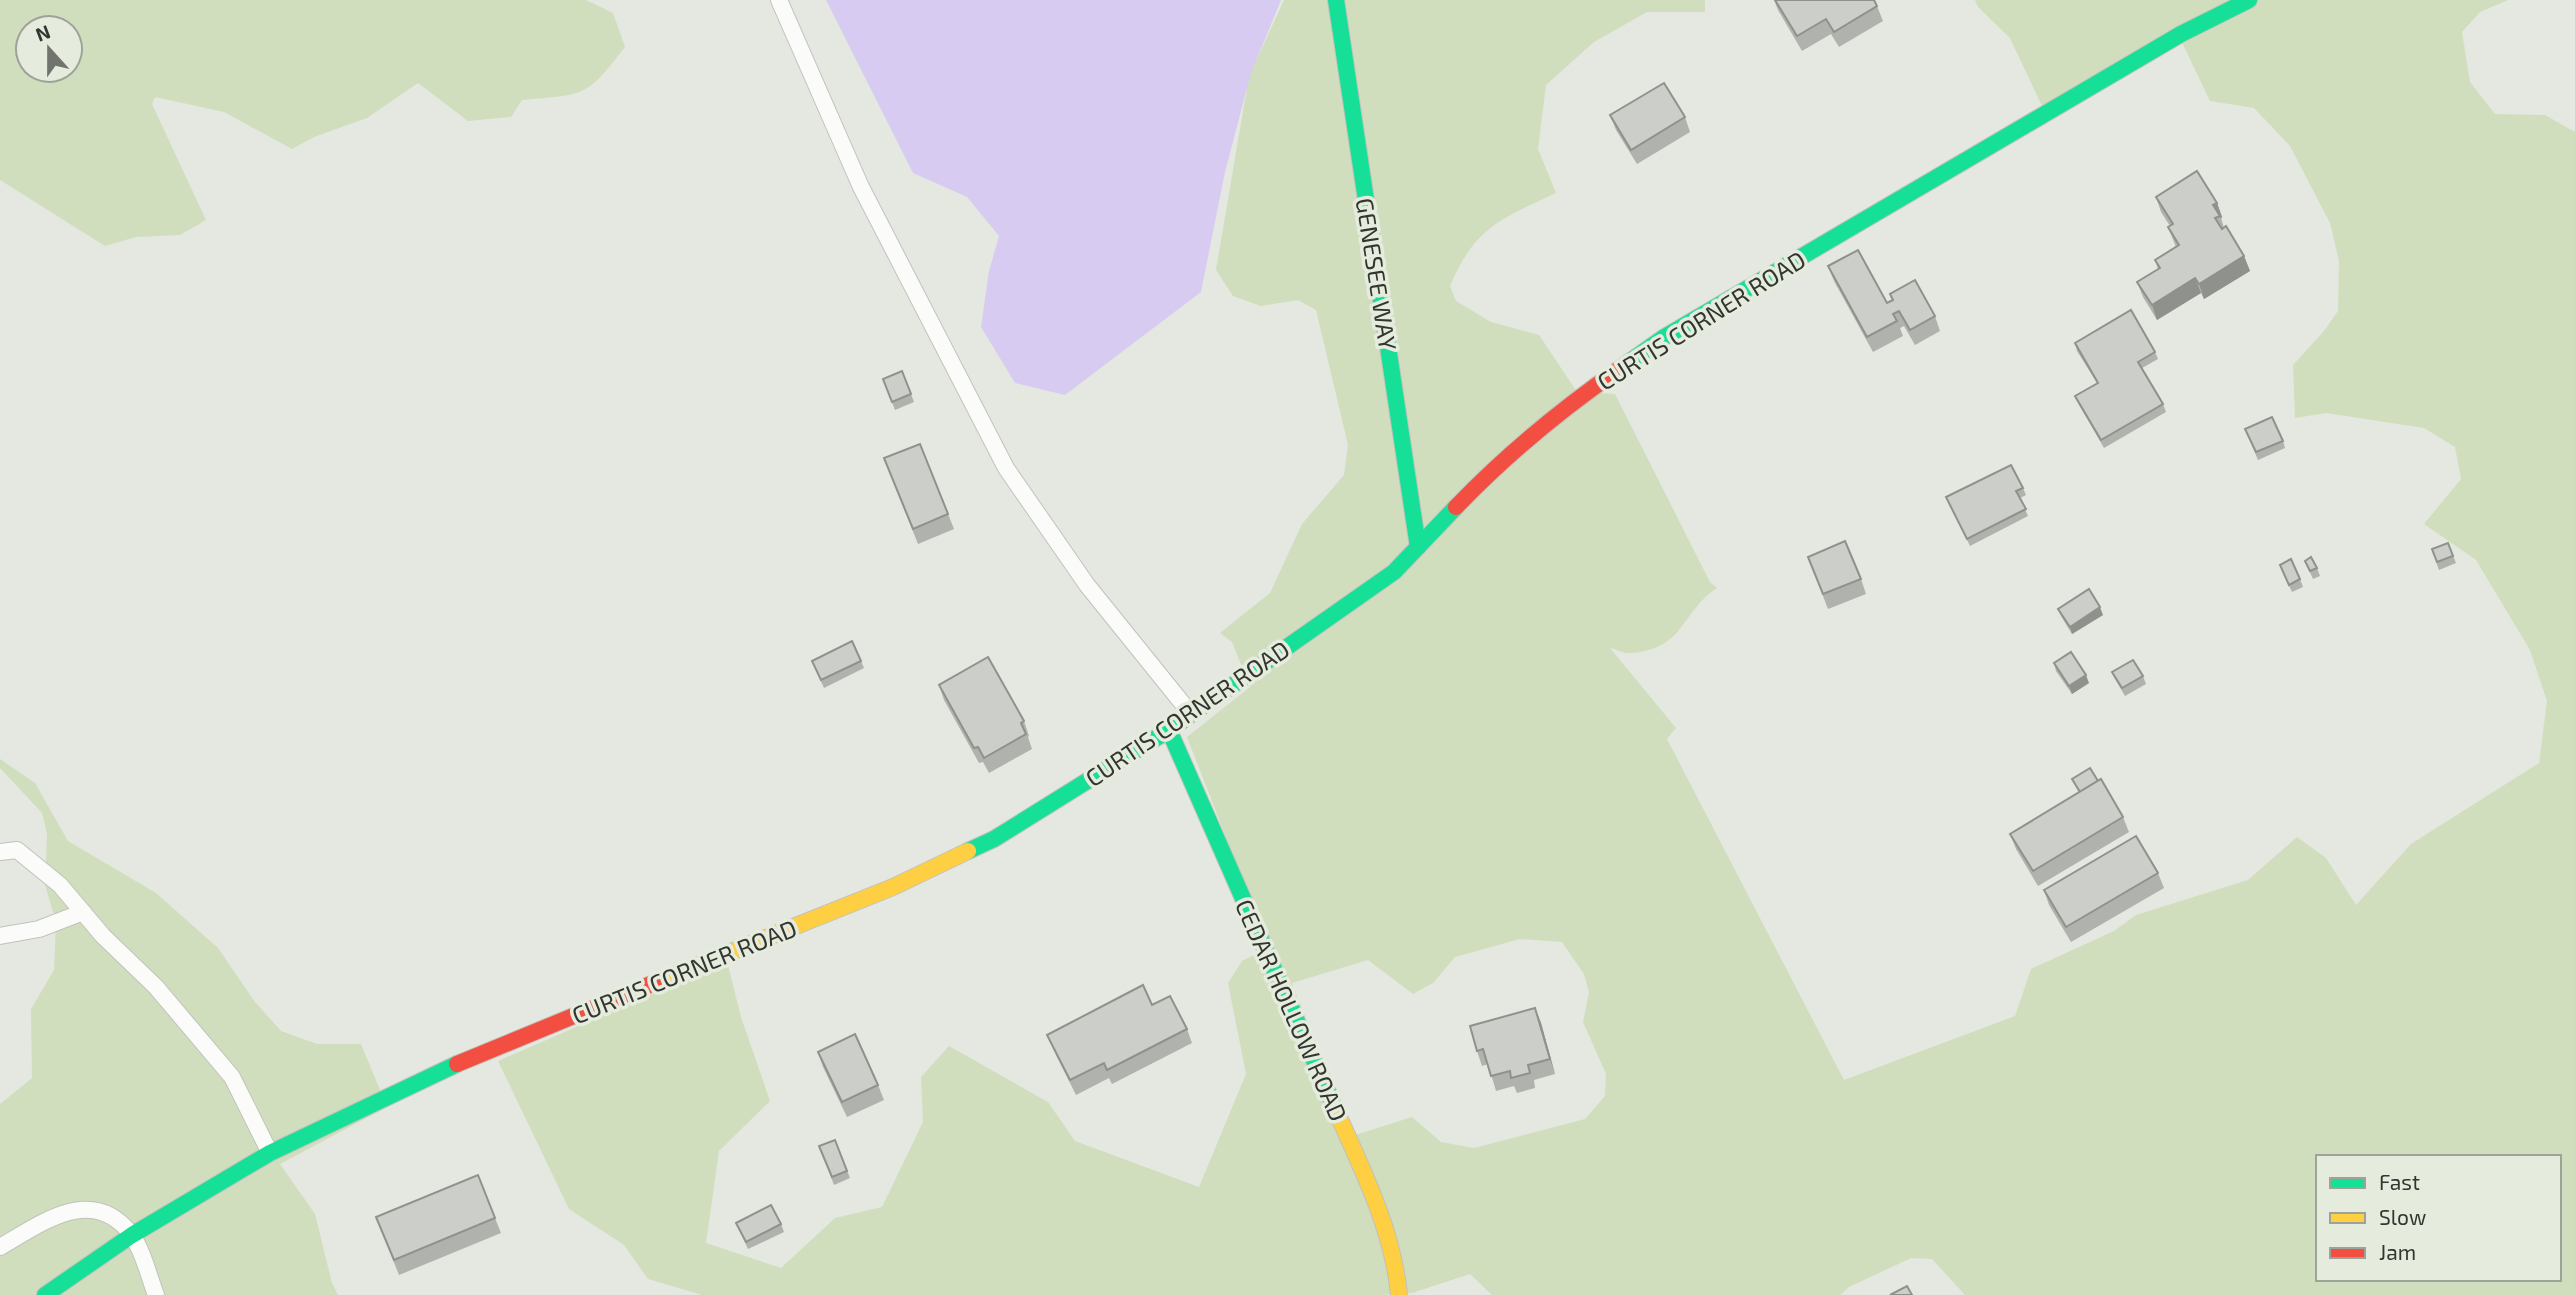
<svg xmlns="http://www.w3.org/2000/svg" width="2575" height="1295" font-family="'Exo 2',sans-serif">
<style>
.green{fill:#d0debd;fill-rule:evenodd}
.water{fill:#d8cbf2}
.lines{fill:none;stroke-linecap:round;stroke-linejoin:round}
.lane-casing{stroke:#c0c3bd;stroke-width:18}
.fast-casing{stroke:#c0c3bd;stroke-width:18}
.slow-casing{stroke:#c0c3bd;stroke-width:18}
.jam-casing{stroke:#c0c3bd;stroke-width:18}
.lane{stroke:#fbfcfa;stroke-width:16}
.fast{stroke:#16e098;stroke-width:16}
.slow{stroke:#ffcf43;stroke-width:16}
.jam{stroke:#f24e42;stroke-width:16}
.wall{fill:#afb2ad}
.shaded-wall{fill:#8f918d}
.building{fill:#cccfc9;stroke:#8f918d;stroke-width:2}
.labels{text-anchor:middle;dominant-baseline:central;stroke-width:7;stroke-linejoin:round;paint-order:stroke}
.street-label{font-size:24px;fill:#333630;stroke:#e5ebdd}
</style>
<rect width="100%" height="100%" fill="#e4e8e0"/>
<g class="green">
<path d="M0,0H586L613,13L625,47C585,99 585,94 522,100L511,117L468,121L418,83L367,118L314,137L292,149L224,112L155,97L152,104L206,220L180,235L136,237L105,246L0,180ZM28,28H70V70H28Z"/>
<path d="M1284,0H1705V12H1647L1594,42L1546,85L1538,149L1556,193C1501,219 1475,227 1450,286L1456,301L1491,322L1539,335L1577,392L1615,394L1710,582L1717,588C1680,613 1685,649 1631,653C1624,654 1616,649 1610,648L1676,728L1667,739L1844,1080L2015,1016L2031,969L2114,931L2136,915L2248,880L2297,837L2326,858L2356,905L2411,844L2539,763L2547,701L2530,650L2476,560L2424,524L2461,479L2455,447L2424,428L2326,413L2295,418L2293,365L2324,331L2338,311L2339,261L2330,223L2290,146L2254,108L2210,101L2177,32L2042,106L2010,38L1978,7L1975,0H2508L2480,12L2462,32L2470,82L2495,114L2545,115L2575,132V1295H1965L1932,1259L1911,1258L1849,1287L1840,1295H1492L1470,1274L1412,1293L1380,1295H702L648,1279L624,1245L569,1209L498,1061L727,961L741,1017L770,1101L719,1151L706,1243L781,1268L835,1218L882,1207L923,1122L921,1077L949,1046L1048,1102L1075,1141L1199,1187L1246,1074L1228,983L1242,961L1269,948L1187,737L1250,687L1232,642L1220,633L1270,593L1302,524L1344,475L1348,445L1316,310L1298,300L1261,306L1233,296L1216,270L1249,76ZM1520,939L1562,942L1584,974L1589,992L1583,1022L1606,1074L1605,1096L1585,1119L1474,1148L1441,1142L1412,1117L1352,1136L1292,983L1368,960L1413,994L1433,983L1455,957ZM2318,1157H2559V1279H2318Z"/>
<path d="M0,759L35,783L68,841L156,893L218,948L255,1002L281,1031L317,1044H361L387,1107L280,1164L315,1214L332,1283L338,1295H0V1104L32,1078L31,1009L54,970L56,922L45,885L47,834L42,813L0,768Z"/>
</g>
<path class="water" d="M826,0H1281L1251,73L1225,172L1201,292L1065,395L1015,383L981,327L989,271L999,236L967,197L913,173Z"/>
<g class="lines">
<defs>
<g id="lane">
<path d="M779,0L861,187L1006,468L1087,585L1191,714"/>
<path d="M0,852L17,850L60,885L103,936L156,987L232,1077L270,1153"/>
<path d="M0,936L39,929L83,912"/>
<path d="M0,1247C42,1223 92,1184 131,1234C143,1250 149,1277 156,1295"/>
</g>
<g id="fast">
<path d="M1336,0L1418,547"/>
<path d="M1618,370L1663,338L2181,34L2249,0"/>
<path d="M1169,730L1338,1115"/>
<path d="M968,851L994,839L1169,730L1394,572L1456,507"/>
<path d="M45,1295L132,1235L270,1153L457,1064"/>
</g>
<g id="slow">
<path d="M656,982L893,887L968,851"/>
<path d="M1338,1115C1364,1173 1393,1231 1399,1295"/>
</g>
<g id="jam">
<path d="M1456,507C1506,455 1559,411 1618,370"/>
<path d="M457,1064L656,982"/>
</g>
</defs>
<use href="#lane" class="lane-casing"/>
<use href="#fast" class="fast-casing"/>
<use href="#slow" class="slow-casing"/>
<use href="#jam" class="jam-casing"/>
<use href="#lane" class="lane"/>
<use href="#fast" class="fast"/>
<use href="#slow" class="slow"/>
<use href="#jam" class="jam"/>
</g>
<g class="wall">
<path d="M1774,0H1874L1877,6L1883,21L1839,47L1831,34L1802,51L1778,10Z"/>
<path d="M1610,115L1685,117L1690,132L1637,164L1616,130Z"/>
<path d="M2156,197L2217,203L2222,217L2221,218L2224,228L2244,256L2250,271L2204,299L2201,293L2157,320L2143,297L2137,282L2158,269L2155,260L2176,247L2168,227L2170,226L2161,212Z"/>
<path d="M1828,266L1887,303L1892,300L1890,294L1935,316L1940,331L1915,345L1904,326L1900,328L1903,336L1873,352L1834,281Z"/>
<path d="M2075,343L2155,352L2158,359L2142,368L2163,404L2166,412L2104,448L2078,403L2075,396L2097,383L2077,351Z"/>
<path d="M883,379L911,394L914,402L895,410Z"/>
<path d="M2248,436L2283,441L2285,448L2258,460Z"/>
<path d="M884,458L948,514L954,529L918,544Z"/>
<path d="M2023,488L2026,495L2020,498L2028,516L1970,546L1946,497Z"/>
<path d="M2448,543L2456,563L2439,570L2432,549Z"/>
<path d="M1808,557L1861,579L1866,594L1828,609Z"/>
<path d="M2305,561L2317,568L2320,576L2313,579Z"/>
<path d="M2280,565L2300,579L2303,587L2292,592Z"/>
<path d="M2058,609L2103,615L2072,634L2061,616Z"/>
<path d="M812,661H861L864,668L824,688Z"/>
<path d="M2054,663L2089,683L2072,694L2056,671Z"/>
<path d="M2112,672L2143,676L2146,684L2125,696L2115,679Z"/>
<path d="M939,685L1024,721L1029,736L1028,737L1032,749L989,773L983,762L979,763L944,700Z"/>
<path d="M2072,779L2098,781L2123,817L2129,832L2038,886L2016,849L2010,834L2079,793Z"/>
<path d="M2158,873L2164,888L2071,942L2049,905L2044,890Z"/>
<path d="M1152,1005L1187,1029L1192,1043L1112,1084L1109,1078L1076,1095L1053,1049L1047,1035Z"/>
<path d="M1535,1008L1541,1023L1555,1074L1534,1080L1535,1088L1517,1093L1514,1086L1496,1091L1488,1064L1482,1066L1477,1051Z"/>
<path d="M818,1052L878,1085L884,1100L847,1117L823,1067Z"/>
<path d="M835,1140L850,1178L834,1185L819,1146Z"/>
<path d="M376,1217L495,1218L501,1233L399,1275Z"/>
<path d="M736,1223L781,1224L784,1232L748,1249Z"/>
</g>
<g class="shaded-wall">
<path d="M2217,203L2222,217L2221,219L2213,205Z"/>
<path d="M2244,256L2250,271L2204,299L2199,284Z"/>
<path d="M2195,278L2201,293L2157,320L2152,305Z"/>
<path d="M2100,607L2103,615L2072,634L2070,627Z"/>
<path d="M2086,675L2089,683L2072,694L2069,686Z"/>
<path d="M1535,1008L1541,1023L1555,1074L1550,1059Z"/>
</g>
<g class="building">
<path d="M1775,0H1874L1877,6L1834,32L1826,19L1797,36Z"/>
<path d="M1664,83L1685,117L1631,150L1610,115Z"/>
<path d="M2197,171L2217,203L2213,205L2220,216L2215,218L2222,229L2226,226L2244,256L2199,284L2195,278L2152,305L2137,282L2160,268L2155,260L2179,245L2168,227L2173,224L2156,197Z"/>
<path d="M1858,250L1887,303L1893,300L1890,294L1915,280L1935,316L1910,330L1899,311L1893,314L1897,321L1867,337L1828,266Z"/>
<path d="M2131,310L2155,352L2138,362L2163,404L2101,440L2075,396L2098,383L2075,343Z"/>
<path d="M902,371L911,394L892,402L883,379Z"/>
<path d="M2272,417L2283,441L2256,452L2245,429Z"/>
<path d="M920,444L948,514L913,529L884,458Z"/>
<path d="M2011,465L2023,488L2016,491L2026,509L1967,539L1946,497Z"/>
<path d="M1845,541L1861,579L1823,594L1808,557Z"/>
<path d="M2448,543L2453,556L2437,562L2432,549Z"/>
<path d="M2311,557L2317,568L2310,571L2305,561Z"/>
<path d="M2291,559L2300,579L2289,585L2280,565Z"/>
<path d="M2089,589L2100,607L2070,627L2058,609Z"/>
<path d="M852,641L861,661L821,680L812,661Z"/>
<path d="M2071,652L2086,675L2069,686L2054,663Z"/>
<path d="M988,657L1024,721L1021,723L1026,734L984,758L978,747L974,748L939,685Z"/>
<path d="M2133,660L2143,676L2122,688L2112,672Z"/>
<path d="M2090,768L2098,781L2080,792L2072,779Z"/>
<path d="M2101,779L2123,817L2033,871L2010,834Z"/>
<path d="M2136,836L2158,873L2066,927L2044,890Z"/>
<path d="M1143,985L1152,1005L1170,996L1187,1029L1107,1070L1104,1063L1070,1080L1047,1035Z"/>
<path d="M1535,1008L1550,1059L1528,1065L1530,1073L1511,1078L1510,1071L1491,1076L1483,1049L1477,1051L1470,1026Z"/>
<path d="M855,1034L878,1085L842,1102L818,1052Z"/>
<path d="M835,1140L847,1171L832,1177L819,1146Z"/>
<path d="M478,1175L495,1218L394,1260L376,1217Z"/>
<path d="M771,1205L781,1224L746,1242L736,1223Z"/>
<path d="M1907,1286L1912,1295H1890Z"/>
</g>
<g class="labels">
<g class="street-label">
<text transform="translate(1377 274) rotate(81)">GENESEE WAY</text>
<text transform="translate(1701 320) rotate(-32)">CURTIS CORNER ROAD</text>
<text transform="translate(1187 713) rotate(-34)">CURTIS CORNER ROAD</text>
<text transform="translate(684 971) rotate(-22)">CURTIS CORNER ROAD</text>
<text transform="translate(1292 1010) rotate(66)">CEDAR HOLLOW ROAD</text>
</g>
</g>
<rect x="2316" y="1155" width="245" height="126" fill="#e5ebdd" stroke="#9ea398" stroke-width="2"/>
<rect x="2330" y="1178" width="35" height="10" fill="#16e098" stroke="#9ea398" stroke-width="2"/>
<text x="2379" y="1190" font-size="21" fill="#333630">Fast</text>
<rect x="2330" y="1213" width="35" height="10" fill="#ffcf43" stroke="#9ea398" stroke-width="2"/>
<text x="2379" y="1225" font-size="21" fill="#333630">Slow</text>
<rect x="2330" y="1248" width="35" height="10" fill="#f24e42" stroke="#9ea398" stroke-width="2"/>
<text x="2379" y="1260" font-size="21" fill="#333630">Jam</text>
<g transform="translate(49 49) rotate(339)"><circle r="33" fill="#e5ebdd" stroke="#9ea398" stroke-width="2"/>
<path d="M0-5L12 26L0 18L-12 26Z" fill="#71746e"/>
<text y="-10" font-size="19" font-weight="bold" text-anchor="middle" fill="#333630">N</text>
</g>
</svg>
